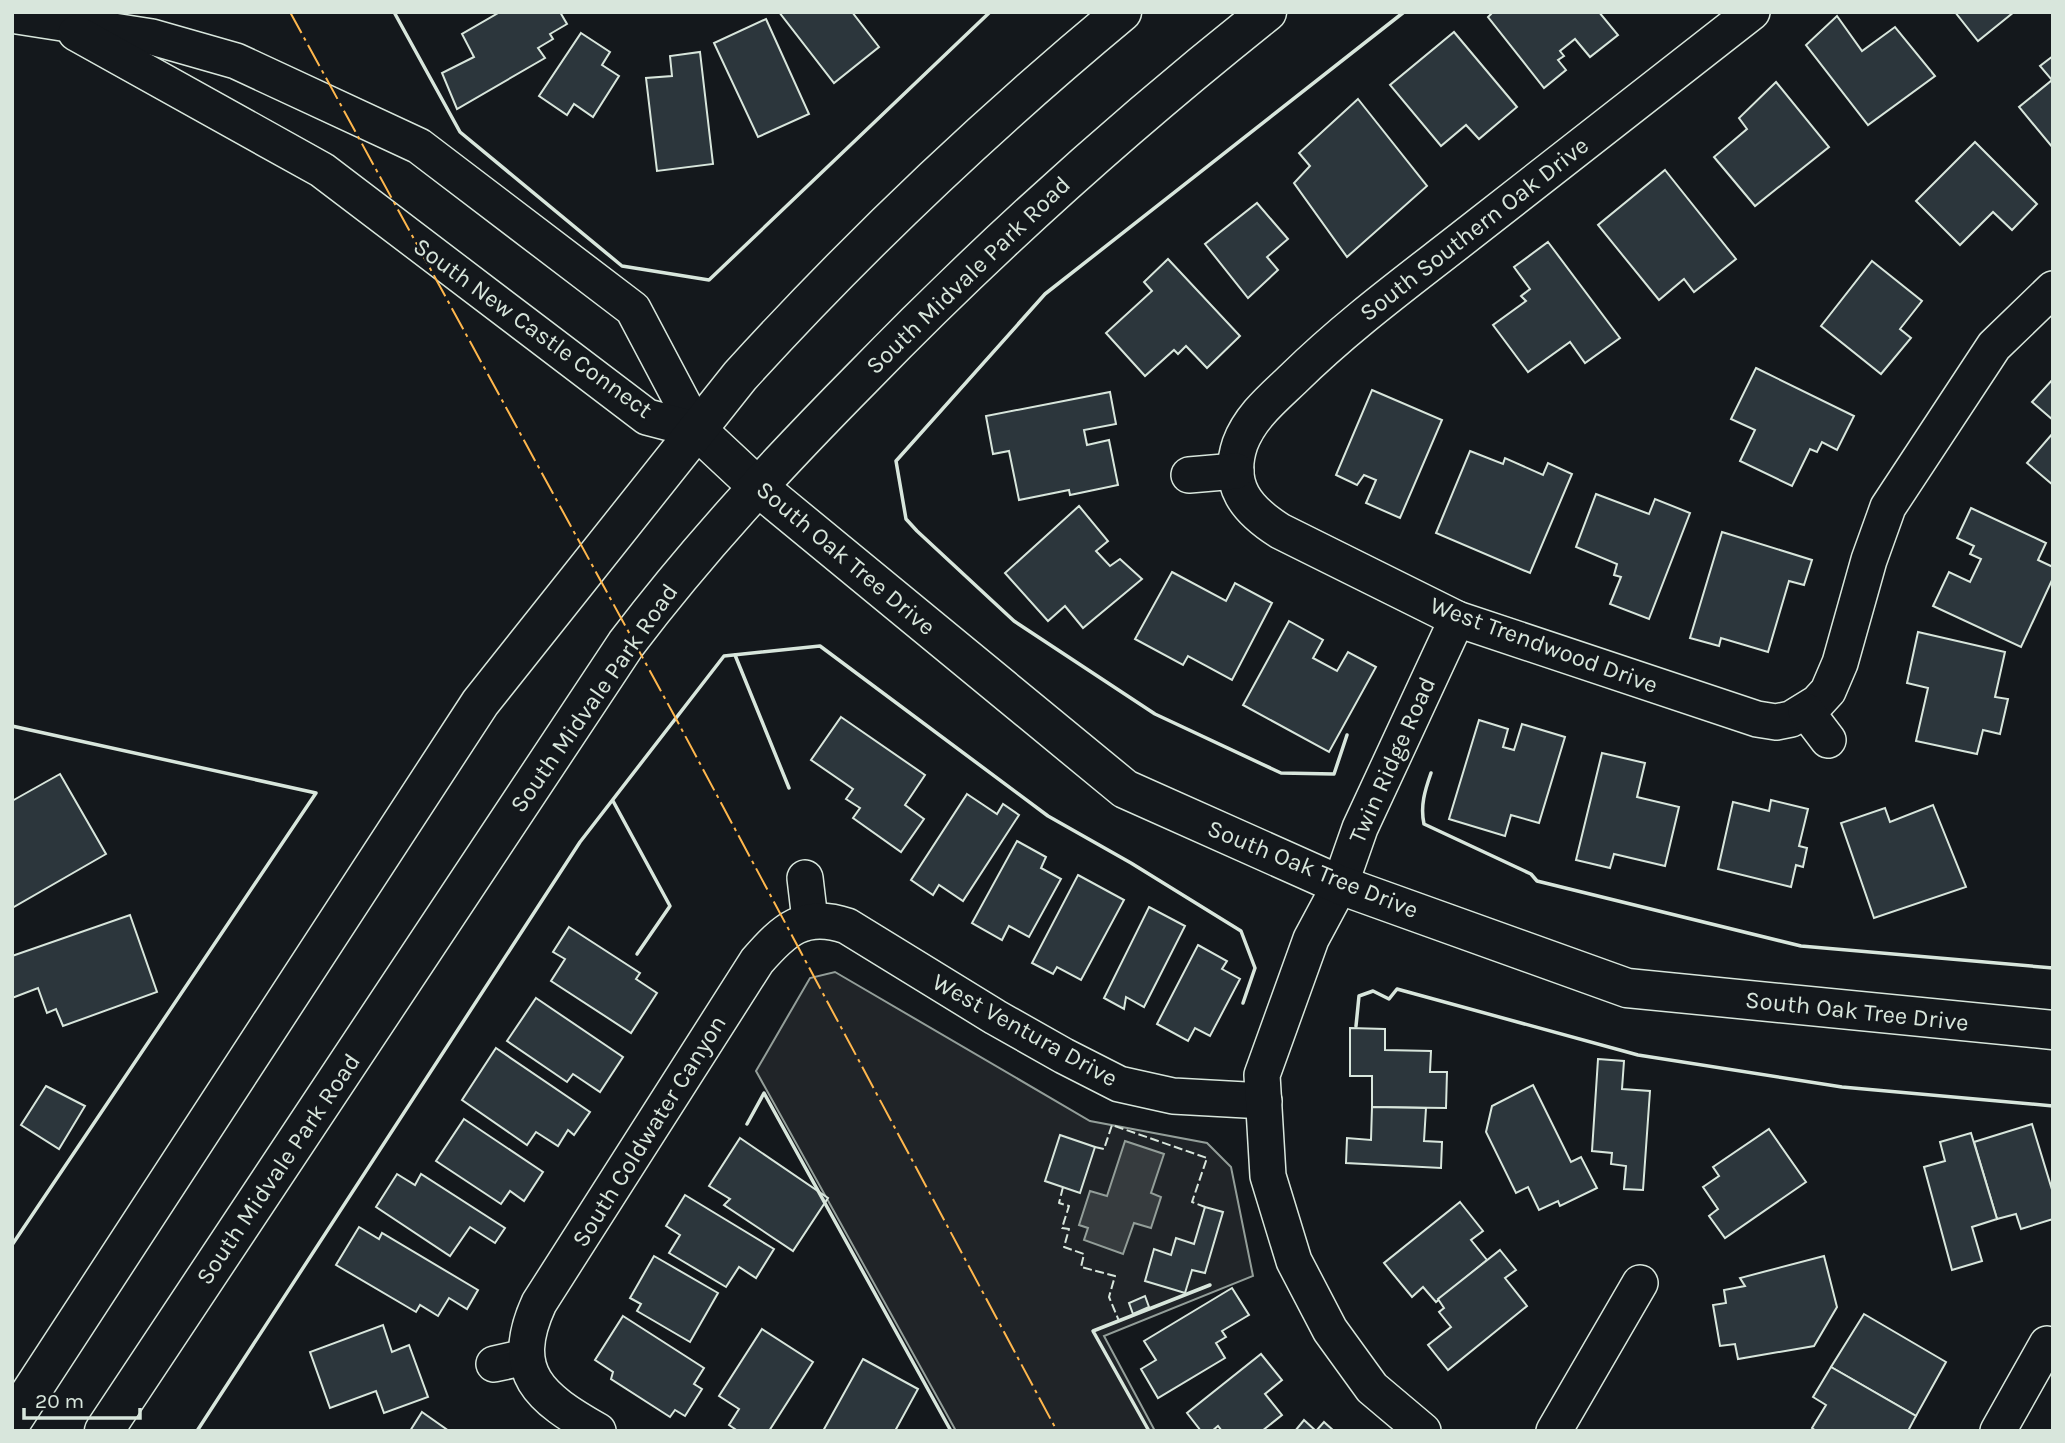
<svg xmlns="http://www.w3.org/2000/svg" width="2065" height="1443" font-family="Karla,sans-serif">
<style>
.green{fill:#202428;stroke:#939e99;stroke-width:2}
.water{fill:#363b3e;stroke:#939e99;stroke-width:2}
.building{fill:#2c363c;stroke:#d8e6dc;stroke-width:2}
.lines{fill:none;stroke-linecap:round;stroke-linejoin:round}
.street-casing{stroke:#d8e6dc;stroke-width:38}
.secondary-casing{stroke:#d8e6dc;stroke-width:41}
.street{stroke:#14181c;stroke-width:35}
.secondary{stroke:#14181c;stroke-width:38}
.fence{stroke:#d8e6dc;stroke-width:2;stroke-dasharray:9 3.5;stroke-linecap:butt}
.wall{stroke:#d8e6dc;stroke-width:3.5}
.power{stroke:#ffb74d;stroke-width:2;stroke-dasharray:24 5 3.5 5;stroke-linecap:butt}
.labels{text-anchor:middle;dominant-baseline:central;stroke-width:5;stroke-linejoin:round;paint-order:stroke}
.street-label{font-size:24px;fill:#d8e6dc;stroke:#14181c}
</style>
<rect width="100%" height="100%" fill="#14181c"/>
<path class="green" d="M835,972L1090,1121L1207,1143L1231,1167L1253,1276L1104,1336L1155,1431H956L756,1071L810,978Z"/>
<path class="water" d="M1125,1141L1164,1154L1151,1193L1161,1197L1151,1228L1134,1223L1123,1254L1084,1240L1088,1228L1079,1225L1090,1191L1107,1196Z"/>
<g class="building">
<path d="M500,12H560L567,24L550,34L553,39L538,48L545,58L457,109L442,73L474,57L462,34Z"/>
<path d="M779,12H852L879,47L834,83Z"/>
<path d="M1493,12H1599L1618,35L1590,57L1575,39L1560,51L1564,56L1558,60L1566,70L1544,88L1488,17Z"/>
<path d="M1955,12H2014L1978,41Z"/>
<path d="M1837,16L1862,51L1895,27L1935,76L1868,125L1806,45Z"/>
<path d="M766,19L809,114L758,137L714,43Z"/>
<path d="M1454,32L1517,107L1479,139L1466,125L1441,146L1390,85Z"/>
<path d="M581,33L610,52L602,65L619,76L593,117L574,104L567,115L539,96Z"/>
<path d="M700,52L713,164L657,171L646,78L672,76L670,56Z"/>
<path d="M2053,56V148L2019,107L2052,80L2040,66Z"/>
<path d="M1776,82L1829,147L1755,206L1714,157L1747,129L1739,118Z"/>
<path d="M1358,99L1427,186L1347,257L1294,183L1310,166L1299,153Z"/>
<path d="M1975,142L2037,204L2012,230L1993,212L1960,245L1916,201Z"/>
<path d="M1665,170L1736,259L1694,292L1684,279L1659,300L1598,225Z"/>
<path d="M1257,203L1288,239L1267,257L1278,270L1248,298L1205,244Z"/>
<path d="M1548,242L1620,338L1585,363L1570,342L1528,372L1493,325L1526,301L1521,296L1530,289L1514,267Z"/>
<path d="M1168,259L1240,336L1207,368L1186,346L1178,354L1174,350L1145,376L1106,333L1152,291L1144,282Z"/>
<path d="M1872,261L1922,301L1900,329L1911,338L1881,374L1821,326Z"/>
<path d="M1756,368L1854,416L1837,450L1822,442L1817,452L1810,449L1792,486L1740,461L1755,430L1731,419Z"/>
<path d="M2053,379V420L2032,402Z"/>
<path d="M1372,390L1442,420L1400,518L1366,503L1376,480L1364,475L1357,485L1336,475Z"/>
<path d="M1110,392L1116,424L1084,430L1087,445L1109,440L1118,485L1070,495L1069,490L1019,500L1009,451L993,454L986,416Z"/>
<path d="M2053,433V485L2027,463Z"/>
<path d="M1470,451L1503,464L1505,458L1543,475L1548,463L1572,474L1530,573L1436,533Z"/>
<path d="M1596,494L1649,514L1655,499L1690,513L1649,619L1610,604L1621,577L1614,575L1617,564L1576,547Z"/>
<path d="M1079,506L1108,541L1096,551L1110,566L1120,559L1142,579L1083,628L1065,606L1048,621L1005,573Z"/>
<path d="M1971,508L2046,543L2038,560L2053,567V578L2021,647L1933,606L1949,572L1970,582L1981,559L1970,554L1974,546L1957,538Z"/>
<path d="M1722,532L1812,560L1804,585L1789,581L1768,652L1721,638L1719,646L1690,638Z"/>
<path d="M1172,572L1226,601L1235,583L1272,603L1232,680L1188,656L1183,665L1135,639Z"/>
<path d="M1289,621L1323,640L1313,658L1337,671L1348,652L1376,667L1329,752L1243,705Z"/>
<path d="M1918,632L2005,652L1995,697L2008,699L2000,734L1983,730L1977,754L1916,741L1928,688L1907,683Z"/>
<path d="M841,717L925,775L905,805L924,819L901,852L853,818L860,808L846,799L853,789L811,760Z"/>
<path d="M1479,720L1508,729L1503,747L1514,750L1522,724L1565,737L1539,823L1511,815L1505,836L1449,819Z"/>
<path d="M1602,753L1645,763L1637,797L1679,807L1665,866L1614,854L1610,868L1576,860Z"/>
<path d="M60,774L106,854L12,908V801Z"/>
<path d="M967,794L997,814L1003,804L1019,815L963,901L939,885L933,895L911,880Z"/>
<path d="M1771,800L1808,809L1799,846L1807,848L1803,867L1796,865L1791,887L1718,869L1733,802L1769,811Z"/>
<path d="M1933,805L1966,887L1874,918L1841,823L1885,808L1890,822Z"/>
<path d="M1017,841L1046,857L1041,868L1061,879L1029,937L1009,926L1002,940L972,923Z"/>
<path d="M1078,875L1124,900L1081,980L1057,967L1053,974L1032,963Z"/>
<path d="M1149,907L1185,926L1144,1007L1126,997L1124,1009L1104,998Z"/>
<path d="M130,915L157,992L63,1026L56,1009L47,1013L38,988L12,998V956Z"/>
<path d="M569,927L640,973L636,979L657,993L631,1033L551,981L565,959L553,952Z"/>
<path d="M1198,945L1227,961L1222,969L1240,979L1210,1036L1195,1028L1188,1041L1157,1024Z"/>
<path d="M536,998L623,1057L600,1092L573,1074L567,1082L507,1041Z"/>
<path d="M1350,1028L1385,1029V1050L1431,1051L1430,1072H1447L1446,1108L1372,1107V1076H1350Z"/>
<path d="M496,1048L590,1112L574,1135L568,1130L558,1146L536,1132L527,1145L462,1100Z"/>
<path d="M1598,1059L1624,1061L1622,1089L1650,1091L1643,1190L1624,1189L1626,1166L1611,1164L1612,1153L1592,1151Z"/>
<path d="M1533,1085L1571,1162L1581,1157L1597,1188L1560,1206L1558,1201L1539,1210L1528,1187L1516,1193L1486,1132L1492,1106Z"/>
<path d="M46,1086L85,1106L59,1149L21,1125Z"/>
<path d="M1372,1107L1426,1108L1424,1141L1442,1142L1441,1168L1346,1163L1347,1138L1371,1140Z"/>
<path d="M464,1119L543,1172L524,1201L510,1191L501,1204L436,1161Z"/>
<path d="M2032,1124L2053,1193V1219L2021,1229L2016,1214L1997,1219L1974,1142Z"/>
<path d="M1769,1129L1806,1182L1725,1238L1709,1216L1718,1209L1703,1187L1719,1176L1713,1167Z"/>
<path d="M1971,1133L1997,1219L1972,1227L1982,1261L1952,1270L1924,1167L1945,1161L1940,1142Z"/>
<path d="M1060,1135L1095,1147L1080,1193L1045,1181Z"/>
<path d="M740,1138L828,1198L793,1251L724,1205L730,1199L709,1186Z"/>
<path d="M397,1174L415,1185L421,1174L505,1228L495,1243L470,1227L450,1256L376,1207Z"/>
<path d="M685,1195L774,1249L756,1278L739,1267L726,1287L669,1253L680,1235L666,1226Z"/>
<path d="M1460,1202L1483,1231L1471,1240L1487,1260L1436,1302L1423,1287L1412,1297L1384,1263Z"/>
<path d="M1205,1207L1223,1212L1205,1273L1192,1270L1185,1293L1145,1281L1154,1249L1171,1255L1176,1238L1194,1244Z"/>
<path d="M359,1227L379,1239L382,1233L478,1290L467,1309L449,1298L438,1316L420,1305L416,1312L336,1265Z"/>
<path d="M1500,1250L1516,1270L1505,1278L1527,1306L1448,1370L1428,1345L1451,1327L1439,1312L1444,1308L1438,1299Z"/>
<path d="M654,1256L718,1293L690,1342L637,1311L641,1304L630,1298Z"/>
<path d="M1824,1256L1837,1307L1814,1346L1738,1359L1735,1344L1720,1346L1713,1305L1726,1303L1724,1290L1745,1286L1740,1278Z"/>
<path d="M1232,1288L1249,1315L1222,1331L1226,1337L1216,1343L1225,1358L1158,1398L1141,1369L1156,1360L1144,1341Z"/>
<path d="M1145,1296L1149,1307L1133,1314L1129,1303Z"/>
<path d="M1864,1314L1946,1362L1916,1416L1831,1367Z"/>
<path d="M623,1316L704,1368L694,1384L702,1389L685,1416L675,1410L670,1417L611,1379L613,1372L595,1360Z"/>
<path d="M383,1325L392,1352L409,1345L428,1397L384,1413L376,1391L330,1408L310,1352Z"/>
<path d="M762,1329L813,1362L769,1431H738L729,1425L739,1409L719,1396Z"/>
<path d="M1261,1354L1282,1380L1265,1394L1282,1415L1262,1431H1222L1218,1426L1212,1431H1201L1187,1413Z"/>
<path d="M863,1359L918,1389L895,1431H823Z"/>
<path d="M1831,1367L1916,1416L1908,1431H1816L1812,1428L1826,1405L1813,1397Z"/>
<path d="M422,1412L449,1431H410Z"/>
<path d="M1304,1420L1316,1431H1295Z"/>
<path d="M1324,1422L1334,1431H1316Z"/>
</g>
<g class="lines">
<defs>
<g id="street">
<path d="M1752,12C1659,85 1566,158 1472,231C1411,279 1349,324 1293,379C1272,399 1250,417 1240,444C1226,486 1247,510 1280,531L1457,619L1757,719L1776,722L1791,719L1817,703L1828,691L1840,663L1869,560L1888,507L1994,346L2053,289"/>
<path d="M12,13L17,16L152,37L236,61L419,146L633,309L697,430"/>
<path d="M76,33L322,170L647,417L697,430"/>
<path d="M1189,475L1236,471"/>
<path d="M1806,711L1828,740"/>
<path d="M805,878L810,920"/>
<path d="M494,1364L526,1357"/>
<path d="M598,1431C540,1398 507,1373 539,1303L757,961C784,930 804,911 847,926L995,1017L1064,1056L1119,1084L1173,1096L1264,1101"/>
<path d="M1423,1431L1372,1388L1330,1330L1294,1261L1268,1176L1262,1075L1311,939L1340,885L1360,828L1457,619"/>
<path d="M1554,1431L1640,1283"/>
<path d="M1998,1431L2047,1344"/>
</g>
<g id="secondary">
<path d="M697,430L757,486L1125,789L1340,885L1627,988L2053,1030"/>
<path d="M12,1421L480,703L740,376C859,245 986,125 1122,12"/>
<path d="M104,1431L626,644C698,549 778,463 862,378C989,247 1124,126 1267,12"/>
</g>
</defs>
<use href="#street" class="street-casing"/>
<use href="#secondary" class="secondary-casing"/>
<use href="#street" class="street"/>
<use href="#secondary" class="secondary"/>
<g class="fence">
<path d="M1095,1147L1104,1149L1112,1125L1207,1158L1192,1202L1205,1207"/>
<path d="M1063,1187L1059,1203L1069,1206L1062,1228L1069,1229L1064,1247L1084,1254L1081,1267L1115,1276L1109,1297L1119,1321"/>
</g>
<g class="wall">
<path d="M394,12L460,132L622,266L709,280L990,12"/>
<path d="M735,655L789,788"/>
<path d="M12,726L316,793L12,1245"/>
<path d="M1347,735L1334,774L1281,773L1155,714L1014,621L917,531L906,519L896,461L1045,294L1404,12"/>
<path d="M1431,773C1425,790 1420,806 1424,824L1531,874L1537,881L1801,946L2053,968"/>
<path d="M613,801L670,906L637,954"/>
<path d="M1356,1026L1359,996L1373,991L1389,999L1397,989L1638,1055L1842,1087L2053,1106"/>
<path d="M747,1124L764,1093L951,1431"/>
<path d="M197,1431L580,842L724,656L820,646L1048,816L1131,863L1241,931L1255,968L1243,1003"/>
<path d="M1149,1431L1093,1331L1210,1285"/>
</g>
<path class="power" d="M290,12L674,715L1057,1431"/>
</g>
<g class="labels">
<g class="street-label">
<text transform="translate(1474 229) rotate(-38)">South Southern Oak Drive</text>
<text transform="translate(968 275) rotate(-44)">South Midvale Park Road</text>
<text transform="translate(533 328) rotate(36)">South New Castle Connect</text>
<text transform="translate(846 558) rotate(40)">South Oak Tree Drive</text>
<text transform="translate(1544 645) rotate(20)">West Trendwood Drive</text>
<text transform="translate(594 698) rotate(-55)">South Midvale Park Road</text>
<text transform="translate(1392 760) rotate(-66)">Twin Ridge Road</text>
<text transform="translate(1313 869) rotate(22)">South Oak Tree Drive</text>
<text transform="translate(1857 1011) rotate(6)">South Oak Tree Drive</text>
<text transform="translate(1025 1030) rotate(29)">West Ventura Drive</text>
<text transform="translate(649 1131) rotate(-58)">South Coldwater Canyon</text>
<text transform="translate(278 1169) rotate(-56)">South Midvale Park Road</text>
</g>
</g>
<rect width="2065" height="1443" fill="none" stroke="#d8e6dc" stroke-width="28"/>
<path d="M24 1408v10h116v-10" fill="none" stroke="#d8e6dc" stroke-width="3.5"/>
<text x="35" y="1408" font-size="21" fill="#d8e6dc" stroke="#14181c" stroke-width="5" paint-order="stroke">20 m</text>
</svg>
